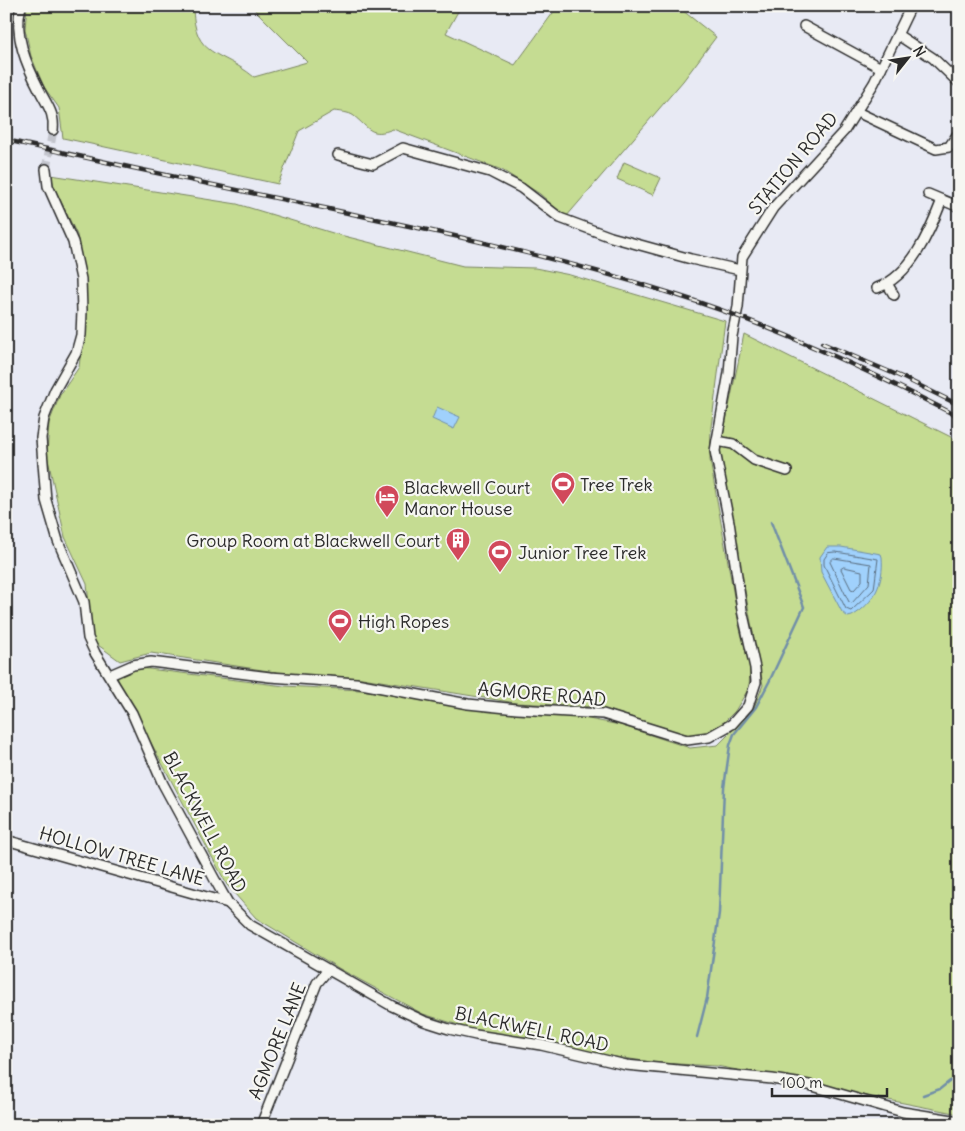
<svg xmlns="http://www.w3.org/2000/svg" width="965" height="1131" font-family="Delius,sans-serif">
<style>
.green{fill:#c5dc92;stroke:#78845e}
.water{fill:#a0d1fc;stroke:#718fa8}
.lines{fill:none;stroke-linecap:round;stroke-linejoin:round}
.shore{stroke:#5a6d7f;stroke-width:1}
.stream{stroke:#718fa8;stroke-width:2.5}
.minor-tunnel{stroke:#c2c4cc;stroke-width:9;stroke-dasharray:9 4.5;stroke-linecap:butt}
.minor-casing{stroke:#2b2b2b;stroke-width:12}
.minor{stroke:#f6f6f2;stroke-width:9}
.rail-casing{stroke:#2b2b2b;stroke-width:4.5}
.rail{stroke:#f6f6f2;stroke-width:2.5;stroke-dasharray:8;stroke-linecap:butt}
.labels{text-anchor:middle;dominant-baseline:central;stroke-width:4.5;stroke-linejoin:round;paint-order:stroke}
.street-label{font-size:18px;fill:#2b2b2b;stroke:#f6f6f2}
.poi-label{font-size:18px;fill:#2b2b2b;stroke:#f6f6f2;text-anchor:start}
</style>
<rect width="100%" height="100%" fill="#e8eaf4"/>
<filter id="ink" filterUnits="userSpaceOnUse"><feTurbulence type="fractalNoise" baseFrequency=".02" numOctaves="2"/><feDisplacementMap in="SourceGraphic" scale="10" xChannelSelector="R" yChannelSelector="G"/><feConvolveMatrix kernelMatrix="1 2 1 2 8 2 1 2 1" color-interpolation-filters="sRGB"/></filter>
<g filter="url(#ink)">
<g class="green">
<path d="M27,6H193C194,59 220,49 254,77L307,62L251,6H461L446,33L515,65L558,6H677L716,37L683,81L566,217L540,194L502,170L393,129C371,138 369,128 354,116C349,112 340,112 334,111L299,131L278,184L63,138L59,108L44,87L31,56L25,29Z"/>
<path d="M624,162L661,178L653,195L617,179Z"/>
<path d="M51,175L237,204L336,234L463,266L535,268L570,275L725,321L711,427L710,460L739,625L750,668L749,688L735,711L721,725L707,733L690,735L666,730L634,718L597,707L516,703L362,678L282,673L151,653L120,661L98,645H93L87,584L65,537L47,455L49,423L60,395L79,367L84,325L85,284L77,235L54,187Z"/>
<path d="M744,334L959,441V1114L717,1066L658,1063L609,1056L533,1038L478,1031L423,1014L340,969L256,918L227,885L118,681L117,673L133,667L284,686L360,690L524,714L578,717L620,725L690,748L718,745L753,710L763,685L719,455Z"/>
</g>
<g class="water">
<path d="M437,407L460,417L454,429L432,419Z"/>
<path d="M827,547H841L881,554L882,557C884,582 875,603 852,616L848,617L842,612L821,572L820,557Z"/>
</g>
<g class="lines">
<g class="shore">
<path d="M836,552L878,559L874,589L851,611L846,609L824,565V559L828,553Z"/>
<path d="M834,558L871,564L869,584L852,603L849,602L830,562Z"/>
<path d="M844,567L862,571V581L854,590L851,589L841,569Z"/>
</g>
<g class="stream">
<path d="M697,1037L707,998L719,913L724,788L730,745L734,734L756,707L769,682L804,607L771,522"/>
<path d="M923,1095L940,1089L950,1081L959,1079"/>
</g>
<path class="minor-tunnel" d="M46,169L53,130"/>
<defs>
<g id="minor">
<path d="M21,6C13,35 27,66 40,91C47,105 55,114 53,130"/>
<path d="M804,26L881,68"/>
<path d="M898,35L933,58L959,83"/>
<path d="M857,112L936,149L949,147L957,135"/>
<path d="M338,155L373,164L403,148L490,172L521,188L560,218L611,237L691,259L740,270"/>
<path d="M46,169L48,186L73,242L81,279L82,311L81,335L76,353L55,390L44,418L41,438L46,500L58,541L84,602L88,638L95,653L132,713L163,784L215,880L228,903L250,925L392,1006L424,1021L449,1029L476,1035L541,1045L626,1065L772,1079L809,1085L903,1112L959,1121"/>
<path d="M928,194L959,207"/>
<path d="M888,285L894,295"/>
<path d="M877,288C911,276 930,231 942,200"/>
<path d="M717,441L733,444L754,460L787,471"/>
<path d="M110,675L133,665L151,662L270,677L356,683L468,704L517,709L603,714L687,740L709,737L732,724L748,706L756,682L755,668L742,610L729,522L715,451L729,373L732,336L738,307L742,257L773,208L844,131L874,83L911,6"/>
<path d="M6,840L228,903"/>
<path d="M261,1125L317,983L327,971"/>
</g>
</defs>
<use href="#minor" class="minor-casing"/>
<use href="#minor" class="minor"/>
<defs>
<g id="rail">
<path d="M6,140C104,162 202,183 300,203C424,229 548,254 670,293C770,324 866,369 959,417"/>
<path d="M822,343L904,378L959,405"/>
</g>
</defs>
<use href="#rail" class="rail-casing"/>
<use href="#rail" class="rail"/>
</g>
</g>
<defs>
<symbol id="stadium-pin" viewBox="-11 -11 22 30"><path d="M0 17L-7.5 6A9.5 9.5 0 1 1 7.5 6Z" fill="#d1495b" stroke="#f6f6f2"/><path d="M0-5a6.5 5 0 1 0 0 10a6.5 5 0 1 0 0-10ZM-3.5-1.8h7v3.6h-7Z" fill="#fff"/></symbol>
<symbol id="hotel-pin" viewBox="-11 -11 22 30"><path d="M0 17L-7.5 6A9.5 9.5 0 1 1 7.5 6Z" fill="#d1495b" stroke="#f6f6f2"/><path d="M-6-4.5h1.5V1H6V5H4.5V3h-9V5H-6ZM-4 0a1.8 1.8 0 1 1 3.6 0ZM.5 0V-2.5h3Q6-2.5 6 0Z" fill="#fff"/></symbol>
<symbol id="building-pin" viewBox="-11 -11 22 30"><path d="M0 17L-7.5 6A9.5 9.5 0 1 1 7.5 6Z" fill="#d1495b" stroke="#f6f6f2"/><path d="M-4-6H4V6H1V3H-1V6H-4ZM-2.5-4.3h1.7v1.8h-1.7ZM.8-4.3h1.7v1.8H.8ZM-2.5-1h1.7V.8h-1.7ZM.8-1h1.7V.8H.8Z" fill="#fff"/></symbol>
</defs>
<g fill-rule="evenodd">
<use href="#stadium-pin" x="549" y="470" width="28" height="38"/>
<use href="#hotel-pin" x="373" y="483" width="28" height="38"/>
<use href="#building-pin" x="444" y="526" width="28" height="38"/>
<use href="#stadium-pin" x="486" y="538" width="28" height="38"/>
<use href="#stadium-pin" x="326" y="607" width="28" height="38"/>
</g>
<g class="labels">
<g class="street-label">
<text transform="translate(793 163) rotate(-50)">STATION ROAD</text>
<text transform="translate(542 694) rotate(5)">AGMORE ROAD</text>
<text transform="translate(205 822) rotate(62)">BLACKWELL ROAD</text>
<text transform="translate(122 856) rotate(16)">HOLLOW TREE LANE</text>
<text transform="translate(532 1029) rotate(12)">BLACKWELL ROAD</text>
<text transform="translate(277 1041) rotate(-68)">AGMORE LANE</text>
</g>
<g class="poi-label">
<text x="580" y="484">Tree Trek</text>
<text x="404" y="487">Blackwell Court<tspan x="404" dy="21">Manor House</tspan></text>
<text x="440" y="540" text-anchor="end">Group Room at Blackwell Court</text>
<text x="518" y="552">Junior Tree Trek</text>
<text x="358" y="621">High Ropes</text>
</g>
</g>
<rect width="965" height="1131" fill="none" stroke="#f6f6f2" stroke-width="25"/>
<rect x="12" y="12" width="940" height="1106" fill="none" stroke="#2b2b2b" stroke-width="2" filter="url(#ink)"/>
<g transform="translate(908 58) rotate(60)" stroke="#f6f6f2" stroke-width="4" paint-order="stroke">
<path d="M0-4L9 19L0 12L-9 19Z" fill="#2b2b2b"/>
<text y="-8" font-size="14" font-weight="bold" text-anchor="middle" fill="#2b2b2b">N</text>
</g>
<path d="M772 1088v8h115v-8" fill="none" stroke="#2b2b2b" stroke-width="2.5"/>
<text x="780" y="1088" font-size="15" fill="#2b2b2b" stroke="#f6f6f2" stroke-width="4" paint-order="stroke">100 m</text>
</svg>
